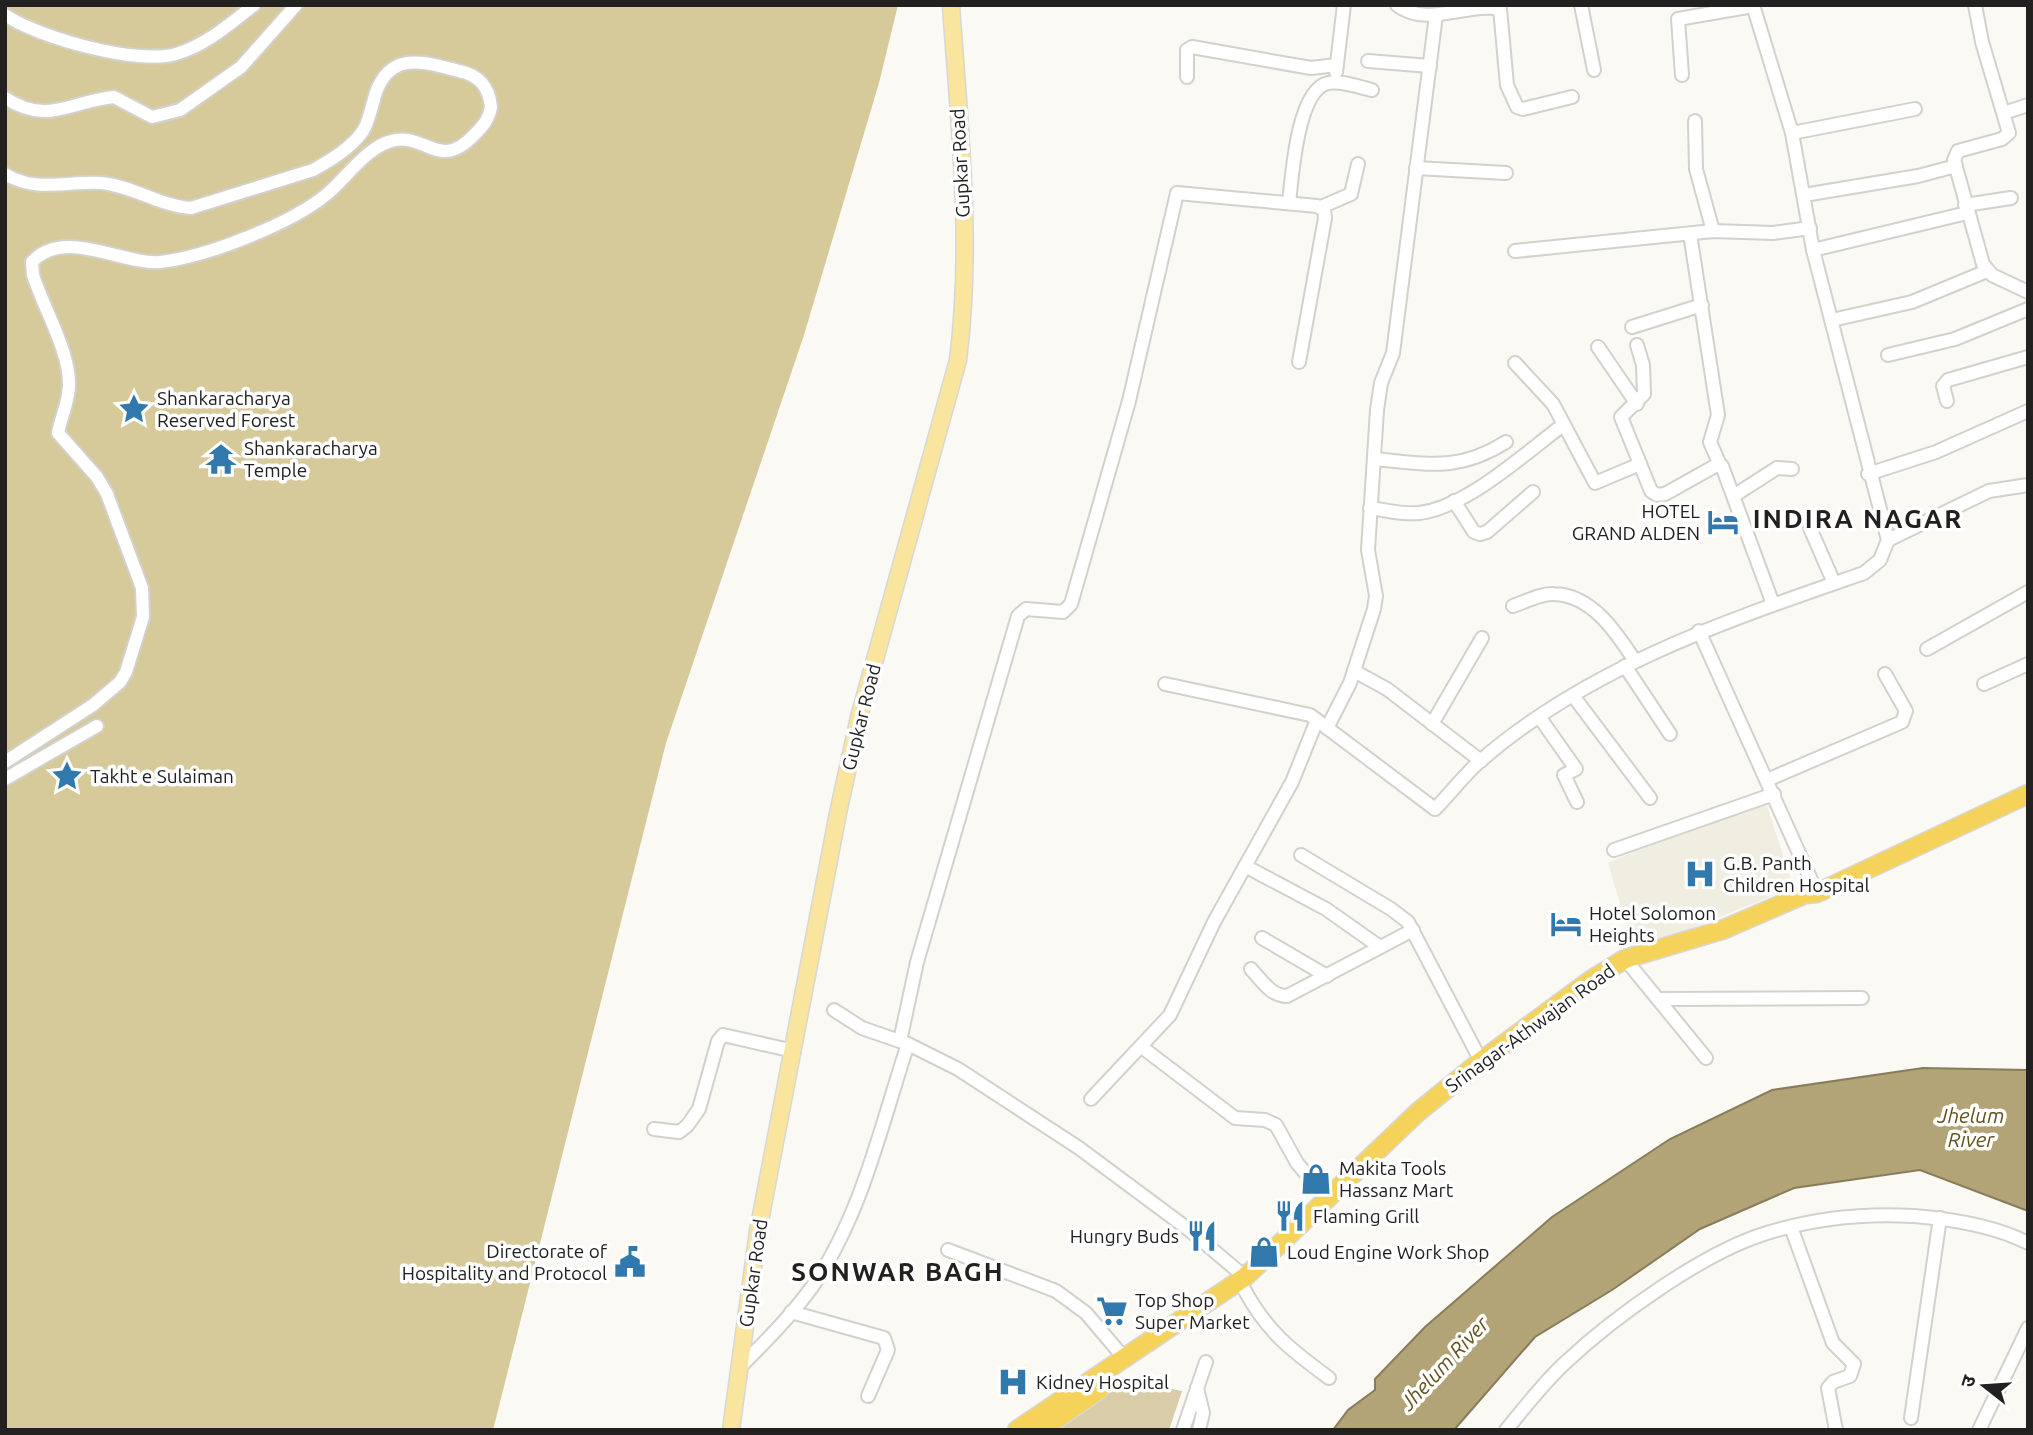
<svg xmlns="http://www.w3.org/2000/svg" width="2033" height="1435" font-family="Ubuntu,'Noto Sans Devanagari',sans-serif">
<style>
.built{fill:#f0ede1}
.green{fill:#d8cda8}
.forest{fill:#d7ca9a}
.water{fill:#b2a476;stroke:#877d5c;stroke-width:2}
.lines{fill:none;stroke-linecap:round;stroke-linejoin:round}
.minor-casing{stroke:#d2d1cc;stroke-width:16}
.major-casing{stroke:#d7d7d7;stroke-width:19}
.highway-casing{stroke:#d7d7d7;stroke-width:21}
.minor{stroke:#fff;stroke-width:12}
.major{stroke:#f9e59d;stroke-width:16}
.highway{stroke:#f5d35b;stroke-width:18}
.labels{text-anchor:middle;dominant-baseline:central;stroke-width:7;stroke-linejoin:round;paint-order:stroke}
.street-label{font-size:19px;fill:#222120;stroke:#fff}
.poi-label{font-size:19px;fill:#222120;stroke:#fff;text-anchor:start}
.water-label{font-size:21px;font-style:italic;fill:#62531c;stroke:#fff}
.district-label{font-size:26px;font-weight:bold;letter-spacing:2px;fill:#222120;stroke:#fff}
</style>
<rect width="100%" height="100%" fill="#faf9f4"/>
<path class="built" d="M1766,803L1793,885L1765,899L1670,937L1632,943L1608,863L1681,832Z"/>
<path class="green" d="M1125,1380L1182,1391L1169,1430H1052Z"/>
<path class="forest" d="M5,5H898L879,83L804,335L666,743L493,1430H5Z"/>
<path class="water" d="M1923,1068L2028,1070V1211L1920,1170L1794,1188L1700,1229L1612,1290L1535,1337L1454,1430H1333L1348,1410L1375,1390V1379L1425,1327L1552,1217L1670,1139L1772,1090Z"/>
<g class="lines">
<defs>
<g id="minor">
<path d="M1397,5C1426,28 1469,2 1500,9L1507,85L1517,107L1523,109L1572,97"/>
<path d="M1581,5L1594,70"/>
<path d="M1975,5L1982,42L2009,133L2002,139L1958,151L1954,160L1983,264L1992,275L2028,292"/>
<path d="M5,15C39,38 137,65 176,54C206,45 230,24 254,5"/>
<path d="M1368,61L1430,66"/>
<path d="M1336,72L1344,5"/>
<path d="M1682,75L1678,19L1753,6"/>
<path d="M1187,77V50L1192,47L1311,68L1337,65"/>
<path d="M5,98C49,126 70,101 114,97L152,117L180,110L241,67L296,5"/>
<path d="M2004,113L2028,105"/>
<path d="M1695,121L1696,169L1713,231"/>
<path d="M1792,133L1915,109"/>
<path d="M1416,168L1506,173"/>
<path d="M5,174C36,193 68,181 101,183C133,186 160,206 191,208L313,170C331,160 351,148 363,131C369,121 372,106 375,95C390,50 423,62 459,71C479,75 489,87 491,107C489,119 483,126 475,134C438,174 425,129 388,142C365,150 345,179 327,194C291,224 206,257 160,262C122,265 64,227 32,262L33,275C43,307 70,352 69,385C69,402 61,416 58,433L97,477L107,494L142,588L143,617L126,672L120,682L93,705L5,762"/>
<path d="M1804,195L1918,176L1956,166"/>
<path d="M1289,203C1292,177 1297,90 1328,83C1341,80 1359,87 1372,90"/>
<path d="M1965,205L2011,198"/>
<path d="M1321,207L1351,194L1358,164"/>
<path d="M1690,234L1718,415L1710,442L1720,465"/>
<path d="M1813,250L1967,213"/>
<path d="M1515,251L1713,231L1773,233L1810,228"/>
<path d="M1832,320L1912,302L1987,271"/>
<path d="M1632,327L1702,305"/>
<path d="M1637,345L1643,365L1644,394L1621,417L1651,491L1657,495L1665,494L1715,466H1722L1773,604"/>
<path d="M1598,347L1637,404"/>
<path d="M1888,355L1955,339L2028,309"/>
<path d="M1515,363L1553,404L1595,483L1640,464"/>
<path d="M1947,401L1943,386L1948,380L2028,357"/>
<path d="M1374,459C1428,464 1458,472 1506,442"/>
<path d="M1868,474L1936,452L2028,411"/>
<path d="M1735,495L1777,468L1792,469"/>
<path d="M1454,501L1474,532L1480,534L1487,532L1533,492"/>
<path d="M1370,508C1386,510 1403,515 1419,513C1465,508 1522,456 1559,428"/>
<path d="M1810,528L1834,583"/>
<path d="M1888,540L1989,491L2028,485"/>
<path d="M1513,606C1525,602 1541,593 1554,594C1592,595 1616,632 1635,661"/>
<path d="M1699,631L1817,893"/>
<path d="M1927,649L2028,592"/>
<path d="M1625,666L1670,734"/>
<path d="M1354,671L1387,689L1481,761"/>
<path d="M1165,684L1310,715L1435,809C1450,794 1463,776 1479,762C1589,666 1729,620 1864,573L1880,560L1888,540L1813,250L1792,133L1753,5"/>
<path d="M1984,684L2028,664"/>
<path d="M1574,697L1650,798"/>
<path d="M1540,718L1576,769L1564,775L1577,802"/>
<path d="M1432,724L1482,638"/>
<path d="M1327,728L1350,683L1374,609L1376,596L1368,550L1377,410L1381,383L1393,353L1436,15"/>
<path d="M5,779L97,726"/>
<path d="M1767,780L1902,722L1906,711L1885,674"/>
<path d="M1614,850L1774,794"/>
<path d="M1301,855L1391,909L1408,922L1481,1061"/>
<path d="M1245,866L1326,909L1380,947"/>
<path d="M1262,938L1327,976"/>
<path d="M1625,959L1706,1058"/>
<path d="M1251,969C1262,981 1271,996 1287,996L1413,930"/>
<path d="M1658,999L1862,998"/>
<path d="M834,1010L862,1028L908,1044L958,1069L1079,1148L1188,1229L1245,1277"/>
<path d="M900,1041L917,962L1018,616L1026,609L1063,612L1071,604L1129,401L1177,193L1317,206L1324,210L1325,218L1299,362"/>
<path d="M1143,1048L1235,1118L1265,1120L1276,1125L1297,1163L1327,1199"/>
<path d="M1091,1099L1170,1015L1214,922L1292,782L1317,720"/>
<path d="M654,1129L679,1132L687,1126L699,1109L718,1041L723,1035L794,1051"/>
<path d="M1791,1227L1833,1343L1854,1364L1850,1376L1833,1382L1828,1388L1836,1430"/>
<path d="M948,1250L1056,1291L1086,1313L1124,1358"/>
<path d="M1244,1289C1267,1332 1291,1350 1329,1378"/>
<path d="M791,1312L884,1338L888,1350L868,1396"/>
<path d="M740,1367C765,1342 791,1316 812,1287C862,1215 881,1125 908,1044"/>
<path d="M1197,1388L1203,1413L1199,1430"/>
<path d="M1911,1418L1940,1218"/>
<path d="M1183,1430L1206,1362"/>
<path d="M1506,1430C1525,1407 1544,1382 1566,1362C1614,1317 1704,1252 1767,1233C1815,1218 1864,1213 1914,1216C1951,1219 1995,1226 2028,1243"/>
<path d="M1979,1430L2028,1328"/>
</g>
<path id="major" d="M731,1430L758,1231L838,813L859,717L958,360C973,243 959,123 951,5"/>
<g id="highway">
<path d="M1017,1430L1245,1277L1418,1112L1481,1061L1591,980L1625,959L1722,930L1805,894L1817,893L2028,794"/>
<path d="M1041,1430L1100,1389"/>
</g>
</defs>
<use href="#minor" class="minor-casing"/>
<use href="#major" class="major-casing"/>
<use href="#highway" class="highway-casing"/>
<use href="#minor" class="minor"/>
<use href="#major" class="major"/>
<use href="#highway" class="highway"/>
</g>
<defs>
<symbol id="sight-bare" viewBox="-9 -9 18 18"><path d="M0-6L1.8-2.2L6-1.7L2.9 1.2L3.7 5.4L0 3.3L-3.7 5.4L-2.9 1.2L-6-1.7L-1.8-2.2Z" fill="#3179ad" stroke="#fff" stroke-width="2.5" paint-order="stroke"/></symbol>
<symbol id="temple-bare" viewBox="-9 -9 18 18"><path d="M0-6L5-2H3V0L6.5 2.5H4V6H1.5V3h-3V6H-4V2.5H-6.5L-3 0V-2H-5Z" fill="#3179ad" stroke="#fff" stroke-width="2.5" paint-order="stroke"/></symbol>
<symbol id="hotel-bare" viewBox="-9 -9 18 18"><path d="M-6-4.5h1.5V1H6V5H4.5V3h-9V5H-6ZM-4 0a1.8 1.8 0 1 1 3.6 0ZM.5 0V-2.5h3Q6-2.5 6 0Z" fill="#3179ad" stroke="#fff" stroke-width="2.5" paint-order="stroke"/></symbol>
<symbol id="hospital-bare" viewBox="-9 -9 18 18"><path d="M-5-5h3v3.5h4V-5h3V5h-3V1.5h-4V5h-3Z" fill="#3179ad" stroke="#fff" stroke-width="2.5" paint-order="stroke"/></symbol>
<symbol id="shop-bare" viewBox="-9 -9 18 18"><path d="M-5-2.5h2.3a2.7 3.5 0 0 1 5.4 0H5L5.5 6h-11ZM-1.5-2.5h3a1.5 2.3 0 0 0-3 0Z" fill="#3179ad" stroke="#fff" stroke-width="2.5" paint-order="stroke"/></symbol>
<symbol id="restaurant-bare" viewBox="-9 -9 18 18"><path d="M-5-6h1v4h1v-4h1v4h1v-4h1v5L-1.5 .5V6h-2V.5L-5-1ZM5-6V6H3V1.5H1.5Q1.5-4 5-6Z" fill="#3179ad" stroke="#fff" stroke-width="2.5" paint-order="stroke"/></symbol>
<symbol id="civic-bare" viewBox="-9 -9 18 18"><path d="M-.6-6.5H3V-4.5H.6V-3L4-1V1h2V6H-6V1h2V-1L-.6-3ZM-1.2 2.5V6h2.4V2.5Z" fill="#3179ad" stroke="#fff" stroke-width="2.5" paint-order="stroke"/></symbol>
<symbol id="supermarket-bare" viewBox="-9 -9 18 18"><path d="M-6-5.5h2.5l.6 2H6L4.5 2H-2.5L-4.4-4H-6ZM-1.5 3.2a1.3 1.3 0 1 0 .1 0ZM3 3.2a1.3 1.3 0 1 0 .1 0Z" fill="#3179ad" stroke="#fff" stroke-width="2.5" paint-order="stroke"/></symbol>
</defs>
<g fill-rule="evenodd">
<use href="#sight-bare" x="112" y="387" width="44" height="44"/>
<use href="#temple-bare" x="199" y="437" width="44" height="44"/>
<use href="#hotel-bare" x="1701" y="500" width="44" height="44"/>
<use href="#sight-bare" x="45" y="754" width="44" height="44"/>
<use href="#hospital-bare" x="1678" y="852" width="44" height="44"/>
<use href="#hotel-bare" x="1544" y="902" width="44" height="44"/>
<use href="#shop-bare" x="1294" y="1157" width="44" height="44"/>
<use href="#restaurant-bare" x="1268" y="1194" width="44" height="44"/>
<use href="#restaurant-bare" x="1180" y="1214" width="44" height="44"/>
<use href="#shop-bare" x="1242" y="1230" width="44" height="44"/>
<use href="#civic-bare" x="608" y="1240" width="44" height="44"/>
<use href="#supermarket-bare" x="1090" y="1289" width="44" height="44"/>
<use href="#hospital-bare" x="991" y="1360" width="44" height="44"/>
</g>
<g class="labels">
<g class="street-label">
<text transform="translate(960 163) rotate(-93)">Gupkar Road</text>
<text transform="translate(861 717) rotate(-76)">Gupkar Road</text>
<text transform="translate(1530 1028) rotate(-36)">Srinagar-Athwajan Road</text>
<text transform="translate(753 1273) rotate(-82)">Gupkar Road</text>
</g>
<g class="poi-label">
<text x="157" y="398">Shankaracharya<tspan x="157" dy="22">Reserved Forest</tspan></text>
<text x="244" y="448">Shankaracharya<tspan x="244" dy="22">Temple</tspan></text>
<text x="1700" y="511" text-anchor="end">HOTEL<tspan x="1700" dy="22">GRAND ALDEN</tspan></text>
<text x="90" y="776">Takht e Sulaiman</text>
<text x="1723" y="863">G.B. Panth<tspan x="1723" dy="22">Children Hospital</tspan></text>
<text x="1589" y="913">Hotel Solomon<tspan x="1589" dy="22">Heights</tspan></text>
<text x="1339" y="1168">Makita Tools<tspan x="1339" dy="22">Hassanz Mart</tspan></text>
<text x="1313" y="1216">Flaming Grill</text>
<text x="1179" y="1236" text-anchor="end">Hungry Buds</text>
<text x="607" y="1251" text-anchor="end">Directorate of<tspan x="607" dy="22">Hospitality and Protocol</tspan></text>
<text x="1287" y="1252">Loud Engine Work Shop</text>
<text x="1135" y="1300">Top Shop<tspan x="1135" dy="22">Super Market</tspan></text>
<text x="1036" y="1382">Kidney Hospital</text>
</g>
<g class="water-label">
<text x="1971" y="1115">Jhelum<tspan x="1971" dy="24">River</tspan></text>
<text transform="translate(1444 1363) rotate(-47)">Jhelum River</text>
</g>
<g class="district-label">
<text x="1858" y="518">INDIRA NAGAR</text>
<text x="898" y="1271">SONWAR BAGH</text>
</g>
</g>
<rect width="2033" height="1435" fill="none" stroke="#222120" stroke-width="14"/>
<g transform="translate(1984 1386) rotate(287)" stroke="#ffffff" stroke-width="5" paint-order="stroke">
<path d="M0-5L12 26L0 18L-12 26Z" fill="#222120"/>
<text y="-10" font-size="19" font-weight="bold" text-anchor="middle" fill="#222120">उ</text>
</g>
</svg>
